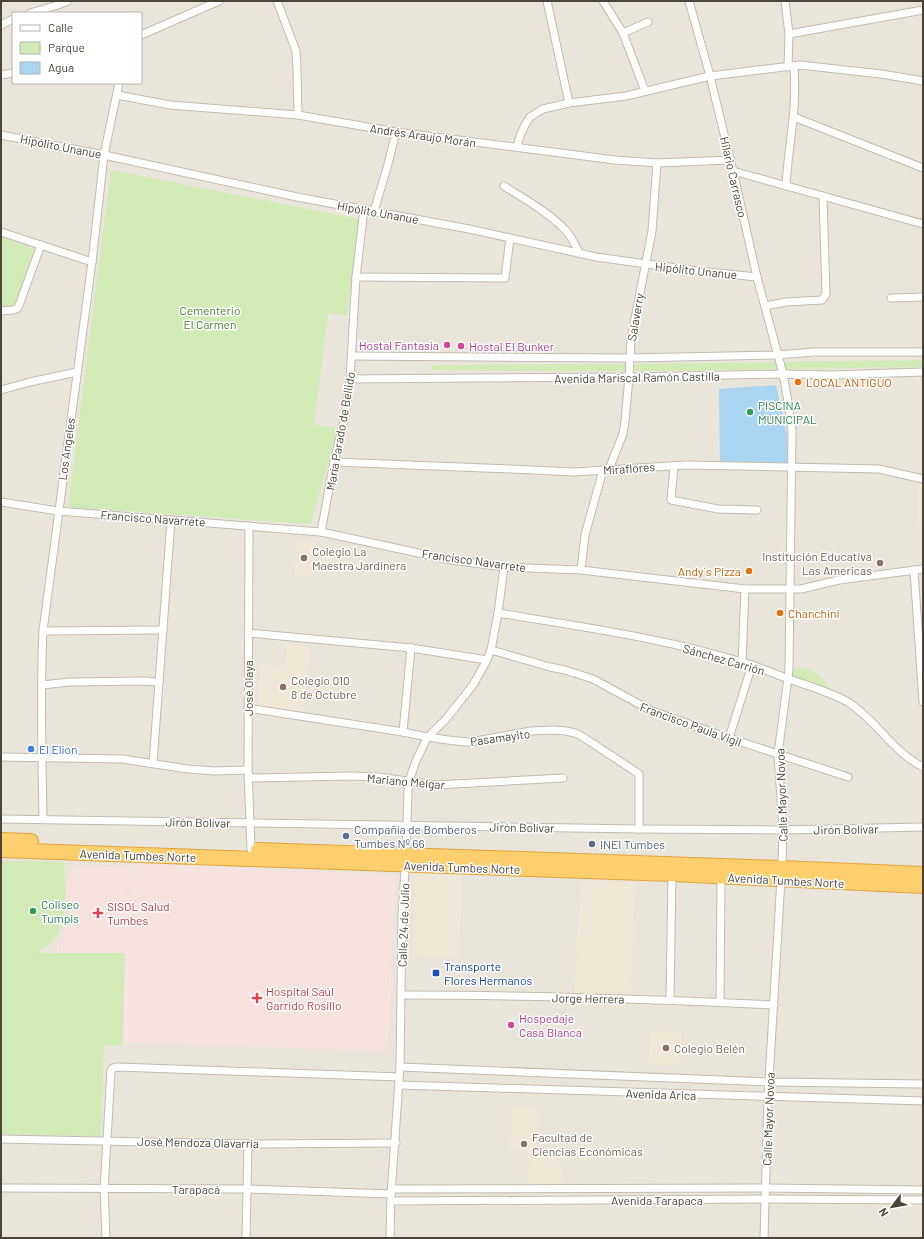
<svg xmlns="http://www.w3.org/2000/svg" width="924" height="1239" font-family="Barlow,sans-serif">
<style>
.residential{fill:#eae5da;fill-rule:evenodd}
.education{fill:#efe8d6}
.medical{fill:#f6e3e0}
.green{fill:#d2eab5}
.water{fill:#a9d4f2}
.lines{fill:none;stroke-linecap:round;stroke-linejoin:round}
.street-casing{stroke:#c2bbae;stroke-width:9}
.highway-casing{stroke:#e0a43c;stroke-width:16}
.street{stroke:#fff;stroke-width:7}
.highway{stroke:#ffcf6e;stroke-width:14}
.hotel-dot{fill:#d1479c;stroke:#fff;stroke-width:1.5}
.food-dot{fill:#e8710a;stroke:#fff;stroke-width:1.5}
.leisure-dot{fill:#2e9e5b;stroke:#fff;stroke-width:1.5}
.education-dot{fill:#8d6e63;stroke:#fff;stroke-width:1.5}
.shop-dot{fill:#3f7fe0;stroke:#fff;stroke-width:1.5}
.service-dot{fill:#5c6f8a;stroke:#fff;stroke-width:1.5}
.health-dot{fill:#e0444e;stroke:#fff;stroke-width:1.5}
.transit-dot{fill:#1a4fb4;stroke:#fff;stroke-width:1.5}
.labels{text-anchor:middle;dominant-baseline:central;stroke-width:3;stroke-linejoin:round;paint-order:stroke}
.street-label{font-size:12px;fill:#4b4439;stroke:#fff}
.park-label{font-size:12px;fill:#4a7f2a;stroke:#fff}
.hotel-label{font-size:12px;fill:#b23c85;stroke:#fff;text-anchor:start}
.food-label{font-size:12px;fill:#c56008;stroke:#fff;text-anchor:start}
.leisure-label{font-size:12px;fill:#27864d;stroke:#fff;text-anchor:start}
.education-label{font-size:12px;fill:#785e54;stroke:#fff;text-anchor:start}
.shop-label{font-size:12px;fill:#366cbe;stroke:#fff;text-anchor:start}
.service-label{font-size:12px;fill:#4e5e75;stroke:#fff;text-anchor:start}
.health-label{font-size:12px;fill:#be3a42;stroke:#fff;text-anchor:start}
.transit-label{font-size:12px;fill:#164399;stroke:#fff;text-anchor:start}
</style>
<rect width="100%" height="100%" fill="#f6f3ec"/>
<path class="residential" d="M1,1H923V1238H1ZM13,13H141V83H13Z"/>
<g class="education">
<path d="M918,483L923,484V527H918Z"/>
<path d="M297,539L315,541L309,577L294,576Z"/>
<path d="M287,644L310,647L304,712L258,706L260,665L285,667Z"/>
<path d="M415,874L462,875L460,958L413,956Z"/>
<path d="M581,881L635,883L631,993L611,992L588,995L574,994Z"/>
<path d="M651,1030L682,1032L680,1066L649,1064Z"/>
<path d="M512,1107H538L536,1149L543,1151H551L559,1155L557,1163L562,1167L563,1187L542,1188L529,1182L528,1151H511Z"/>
</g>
<path class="medical" d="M130,861L150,862V864L395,875L388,1052L246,1046L123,1043L125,953H57V942H62L63,931L69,930L70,897H66V878H71L72,866L128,867L127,923Z"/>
<g class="green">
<path d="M111,170L359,219L347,316L328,313L314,425L338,428L311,524L68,507Z"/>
<path d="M1,237L33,249L34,254L14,306L13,307L1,310Z"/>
<path d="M923,360V367L629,371V364Z"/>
<path d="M627,364L626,371L431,370L432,365Z"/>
<path d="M797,668C819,667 823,679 833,695L788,679L789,670Z"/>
<path d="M1,861L64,862C64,885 69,916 56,936C52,943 44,948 38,953H125L123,1043L120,1046L104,1045L101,1136L1,1134Z"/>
</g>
<path class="water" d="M776,385L787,435V468L720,466L719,389Z"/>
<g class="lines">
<defs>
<g id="street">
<path d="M277,1L296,51L297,70L298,115"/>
<path d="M547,1L569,103"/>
<path d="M603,1L623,33L645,91"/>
<path d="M689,1L710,76L733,171L757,277L783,374L788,402L792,431L789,670L778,754L783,830L782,862L768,1097L764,1238"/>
<path d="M785,1L789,34L788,67"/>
<path d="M30,13L58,5L68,1"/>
<path d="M1,25L13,19"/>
<path d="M623,33L648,22"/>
<path d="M789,34L923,10"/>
<path d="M141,35L219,1"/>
<path d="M1,75L13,73"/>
<path d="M117,95L170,105L298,115L396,132L615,160L657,163L731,160"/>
<path d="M794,117L923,168"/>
<path d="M1,135L104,155L297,197L469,229L596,257L698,271L757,277"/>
<path d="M517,147L520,136L526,123L530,117L543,109L569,103L626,96L710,76L800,65L881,74L923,81"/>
<path d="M733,171L923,224"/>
<path d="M504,186C523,198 553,215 567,232C572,238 576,246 579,253"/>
<path d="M786,186C787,163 791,141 793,118C795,101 795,83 794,66"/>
<path d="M374,211L387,168L396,132"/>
<path d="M1,232L92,262"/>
<path d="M356,277L505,278L510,238"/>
<path d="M891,298L923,297"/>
<path d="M765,306L786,302L822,300L826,294L823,196"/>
<path d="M1,311L13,310L18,308L41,245"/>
<path d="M352,356L629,358L777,355L814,352H923"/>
<path d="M350,379L629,377L783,374L832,375L923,372"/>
<path d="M1,390L30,382L77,372"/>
<path d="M334,462L511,469L574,472L686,465L879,469L923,479"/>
<path d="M674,466L671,500L718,509L757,510"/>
<path d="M609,469L623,434L625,421L629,377L631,339L652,231L657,163"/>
<path d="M1,502L58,511L321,532L451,560L504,567L581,570L745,589H801L839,580L923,569"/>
<path d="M249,526L248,770L250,823L251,849"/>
<path d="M321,532L334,462L345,416L350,379L356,277L364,209"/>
<path d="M581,570L585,535L603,470"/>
<path d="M914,570L923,702"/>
<path d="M498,613C583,627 670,639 752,665C764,669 777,675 789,679C808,686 830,692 848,702C876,720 893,752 923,767"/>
<path d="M43,631L163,630"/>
<path d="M248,633L411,648L487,660"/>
<path d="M491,650L550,667L565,670L593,679L652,711L729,738L848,777"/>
<path d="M742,663L745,589"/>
<path d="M42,685L70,682L145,681L159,682"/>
<path d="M248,708L403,732C426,737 448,741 470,742L531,731L554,730L566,731L575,733L583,737L639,774V829"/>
<path d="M403,732L411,648"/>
<path d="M729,738L752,665"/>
<path d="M1,757L122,759L188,769L214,771L248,770"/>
<path d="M153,763L171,520"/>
<path d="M248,778L351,776L378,777L436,785L563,778"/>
<path d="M43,818C42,756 40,693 43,631L92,262L104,155L119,83"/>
<path d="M1,819L639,829L783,830L923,827"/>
<path d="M402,995C526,995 650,999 774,1005"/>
<path d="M670,1000L672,874"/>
<path d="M720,1002L721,876"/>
<path d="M400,1067L770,1082L923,1084"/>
<path d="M399,1085L923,1101"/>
<path d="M1,1139L248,1144L396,1143"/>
<path d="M1,1188L246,1189L391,1194"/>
<path d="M392,1189L766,1188L923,1190"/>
<path d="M391,1201L766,1199L923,1200"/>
<path d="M106,1238L104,1189L111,1071L113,1068L118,1067L399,1077"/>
<path d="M246,1238L248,1144"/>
<path d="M390,1238L391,1194L400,1067L402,916L406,854L408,791L409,781L416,761L427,738L446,719L473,685L487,660L491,650L498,613L504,567"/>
</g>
<g id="highway">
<path d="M1,840L31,841"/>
<path d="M1,850L672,874L923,886"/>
<path d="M258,850L782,868L923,874"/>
</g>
</defs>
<use href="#street" class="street-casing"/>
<use href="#highway" class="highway-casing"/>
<use href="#street" class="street"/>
<use href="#highway" class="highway"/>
</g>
<g class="hotel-dot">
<circle cx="447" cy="345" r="4"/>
<circle cx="461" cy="346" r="4"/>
<circle cx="511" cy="1025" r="4"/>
</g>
<g class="food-dot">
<circle cx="798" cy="382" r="4"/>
<circle cx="749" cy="571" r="4"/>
<circle cx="780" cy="613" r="4"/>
</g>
<g class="leisure-dot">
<circle cx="750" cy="412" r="4"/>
<circle cx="33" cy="911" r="4"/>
</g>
<g class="education-dot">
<circle cx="304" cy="558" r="4"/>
<circle cx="880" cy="563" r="4"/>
<circle cx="283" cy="687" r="4"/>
<circle cx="666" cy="1048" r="4"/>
<circle cx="524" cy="1144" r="4"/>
</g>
<circle class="shop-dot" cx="31" cy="749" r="4"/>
<g class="service-dot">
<circle cx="346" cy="836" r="4"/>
<circle cx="592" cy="844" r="4"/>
</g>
<g class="health-dot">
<path d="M96 907h4v4h4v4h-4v4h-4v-4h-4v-4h4z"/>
<path d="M255 992h4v4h4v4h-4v4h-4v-4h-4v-4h4z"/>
</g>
<rect class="transit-dot" x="432" y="969" width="8" height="8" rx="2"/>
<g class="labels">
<g class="street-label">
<text transform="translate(423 135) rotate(8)">Andrés Araujo Morán</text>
<text transform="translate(61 146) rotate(11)">Hipólito Unanue</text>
<text transform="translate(734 177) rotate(77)">Hilario Carrasco</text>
<text transform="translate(378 212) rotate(10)">Hipólito Unanue</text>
<text transform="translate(696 270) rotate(6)">Hipólito Unanue</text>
<text transform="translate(635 317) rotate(-80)">Salaverry</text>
<text transform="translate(637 377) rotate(-1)">Avenida Mariscal Ramón Castilla</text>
<text transform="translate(340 431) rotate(-80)">María Parado de Bellido</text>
<text transform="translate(66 449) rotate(-82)">Los Angeles</text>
<text transform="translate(629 468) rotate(-4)">Miraflores</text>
<text transform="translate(153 518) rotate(4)">Francisco Navarrete</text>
<text transform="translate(474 560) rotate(8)">Francisco Navarrete</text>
<text transform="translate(724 659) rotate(16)">Sánchez Carrión</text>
<text transform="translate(248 688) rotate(-90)">José Olaya</text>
<text transform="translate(691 724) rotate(20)">Francisco Paula Vigil</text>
<text transform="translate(500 737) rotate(-8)">Pasamayito</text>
<text transform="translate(406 781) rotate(5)">Mariano Melgar</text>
<text transform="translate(781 795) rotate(-92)">Calle Mayor Novoa</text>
<text transform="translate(198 822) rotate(1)">Jirón Bolívar</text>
<text transform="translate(522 827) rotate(1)">Jirón Bolívar</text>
<text transform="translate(846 829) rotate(-1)">Jirón Bolívar</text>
<text transform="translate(138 855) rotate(2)">Avenida Tumbes Norte</text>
<text transform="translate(462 867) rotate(2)">Avenida Tumbes Norte</text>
<text transform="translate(786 880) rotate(3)">Avenida Tumbes Norte</text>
<text transform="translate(403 925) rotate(-88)">Calle 24 de Julio</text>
<text transform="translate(588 998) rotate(1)">Jorge Herrera</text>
<text transform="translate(661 1094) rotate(2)">Avenida Arica</text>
<text transform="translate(768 1119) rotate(-88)">Calle Mayor Novoa</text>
<text transform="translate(198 1142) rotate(1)">José Mendoza Olavarría</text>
<text x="196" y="1189">Tarapacá</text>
<text x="657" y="1200">Avenida Tarapaca</text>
</g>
<g class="park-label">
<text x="210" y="310">Cementerio<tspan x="210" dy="14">El Carmen</tspan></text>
</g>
<g class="hotel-label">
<text x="439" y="345" text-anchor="end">Hostal Fantasia</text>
<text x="469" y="346">Hostal El Bunker</text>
<text x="519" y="1018">Hospedaje<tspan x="519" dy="14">Casa Blanca</tspan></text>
</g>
<g class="food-label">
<text x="806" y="382">LOCAL ANTIGUO</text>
<text x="741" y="571" text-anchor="end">Andy´s Pizza</text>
<text x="788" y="613">Chanchini</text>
</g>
<g class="leisure-label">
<text x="758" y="405">PISCINA<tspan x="758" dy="14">MUNICIPAL</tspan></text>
<text x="41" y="904">Coliseo<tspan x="41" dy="14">Tumpis</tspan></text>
</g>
<g class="education-label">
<text x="312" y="551">Colegio La<tspan x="312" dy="14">Maestra Jardinera</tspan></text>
<text x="872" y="556" text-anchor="end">Institución Educativa<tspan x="872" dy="14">Las Americas</tspan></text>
<text x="291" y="680">Colegio 010<tspan x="291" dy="14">8 de Octubre</tspan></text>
<text x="674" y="1048">Colegio Belén</text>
<text x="532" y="1137">Facultad de<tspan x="532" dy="14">Ciencias Económicas</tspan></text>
</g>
<g class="shop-label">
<text x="39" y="749">El Elion</text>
</g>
<g class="service-label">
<text x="354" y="829">Compañía de Bomberos<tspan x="354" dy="14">Tumbes Nº 66</tspan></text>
<text x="600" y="844">INEI Tumbes</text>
</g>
<g class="health-label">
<text x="107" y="906">SISOL Salud<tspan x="107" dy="14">Tumbes</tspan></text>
<text x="266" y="991">Hospital Saúl<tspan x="266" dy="14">Garrido Rosillo</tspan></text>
</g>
<g class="transit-label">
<text x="444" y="966">Transporte<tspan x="444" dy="14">Flores Hermanos</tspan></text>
</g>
</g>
<rect width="924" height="1239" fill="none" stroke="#4b4439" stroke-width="4"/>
<rect x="12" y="12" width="130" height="72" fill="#ffffff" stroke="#b7b4b0"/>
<rect x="20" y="25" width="20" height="6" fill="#ffffff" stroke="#b7b4b0"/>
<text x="48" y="32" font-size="12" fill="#4b4439">Calle</text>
<rect x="20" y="42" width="20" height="12" fill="#d2eab5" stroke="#b7b4b0"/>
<text x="48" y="52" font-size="12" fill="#4b4439">Parque</text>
<rect x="20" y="62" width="20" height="12" fill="#a9d4f2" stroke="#b7b4b0"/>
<text x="48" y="72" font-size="12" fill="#4b4439">Agua</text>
<g transform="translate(892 1207) rotate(238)" stroke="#ffffff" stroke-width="3" paint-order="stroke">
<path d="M0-3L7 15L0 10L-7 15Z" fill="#4b4439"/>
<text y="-6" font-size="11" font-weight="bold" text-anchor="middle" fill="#4b4439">N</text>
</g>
</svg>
